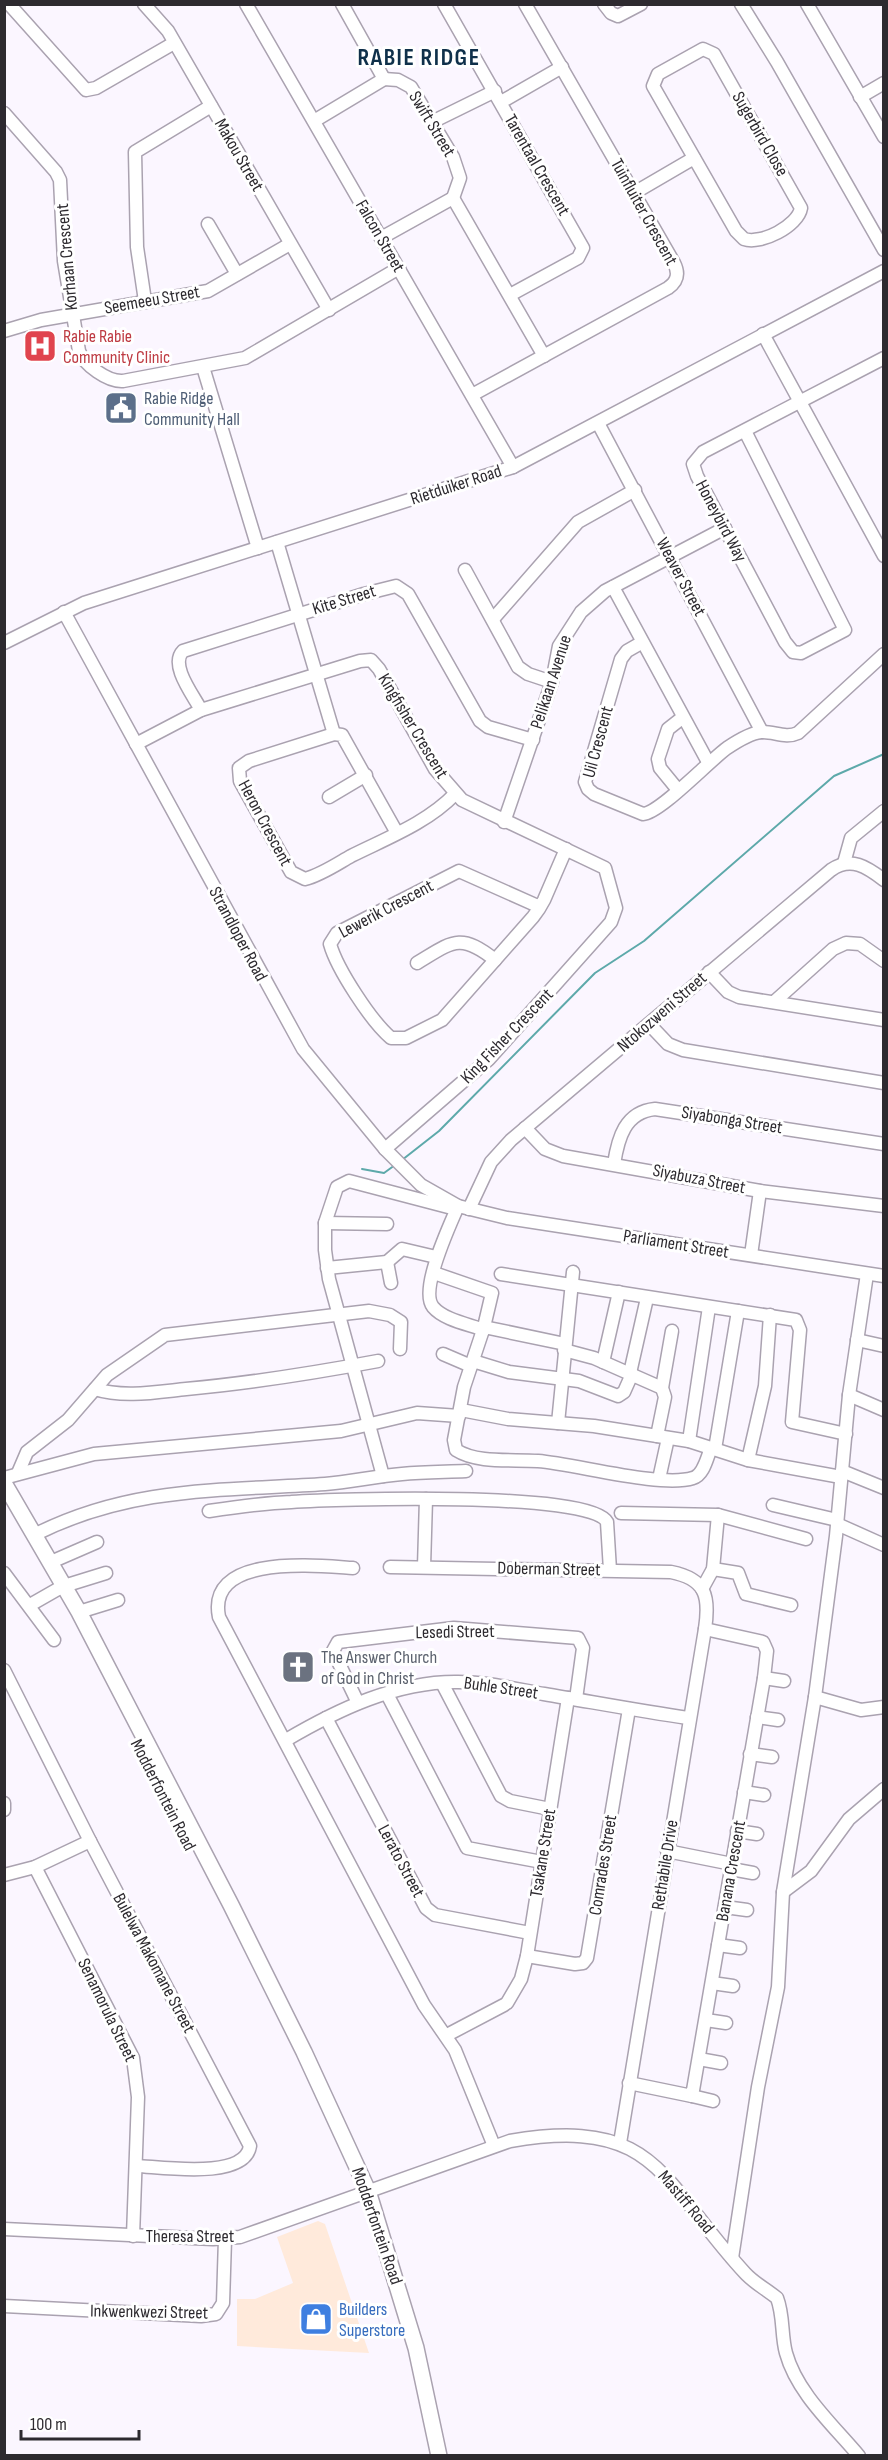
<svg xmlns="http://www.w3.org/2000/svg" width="888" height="2460" font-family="'Sofia Sans Condensed',sans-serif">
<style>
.commercial{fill:#ffeadb}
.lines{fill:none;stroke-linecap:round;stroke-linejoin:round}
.stream{stroke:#5da9aa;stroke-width:2}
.minor-casing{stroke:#aaa2b0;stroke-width:15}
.major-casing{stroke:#aaa2b0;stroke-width:18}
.minor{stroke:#fff;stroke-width:12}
.major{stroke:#fff;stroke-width:15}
.labels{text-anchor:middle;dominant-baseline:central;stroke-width:6;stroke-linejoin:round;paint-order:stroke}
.street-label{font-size:18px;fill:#2d2a2f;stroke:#fff}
.health-label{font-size:18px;fill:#be3a42;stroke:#fff;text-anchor:start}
.service-label{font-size:18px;fill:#4e5e75;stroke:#fff;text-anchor:start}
.worship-label{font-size:18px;fill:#5b616d;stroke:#fff;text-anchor:start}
.shop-label{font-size:18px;fill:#366cbe;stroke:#fff;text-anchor:start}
.district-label{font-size:24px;font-weight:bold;letter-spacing:1.5px;fill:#0f304a;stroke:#fff}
</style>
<rect width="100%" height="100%" fill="#fbf6ff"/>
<path class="commercial" d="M318,2221L325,2224L369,2353L237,2346V2299H255L293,2283L277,2237Z"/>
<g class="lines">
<g class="stream">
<path d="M402,1160L439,1131L595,973L644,941L834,776L884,754"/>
<path d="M362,1169L384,1173L395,1165"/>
</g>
<defs>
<g id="minor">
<path d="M9,4L86,90L96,88L174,43"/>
<path d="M144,4L168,31L329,310"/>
<path d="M246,4L513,467"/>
<path d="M342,4L384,79"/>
<path d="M444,4L583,248L578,258L510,295"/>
<path d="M604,4L611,13L618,16L641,4"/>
<path d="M741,4L777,62L884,250"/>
<path d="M807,4L884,137"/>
<path d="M703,49L714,54L801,208C798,226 761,245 744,239L736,231L653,86L658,74Z"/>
<path d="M384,79L398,80L411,87L453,157L460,178L453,198"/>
<path d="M860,97L884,83"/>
<path d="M501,102L562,67"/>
<path d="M4,113L56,172L60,180L64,261L79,351C84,365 108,382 123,381L245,358L399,268"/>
<path d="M314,121L384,79"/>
<path d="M432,122L495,91"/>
<path d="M634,193L694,158"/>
<path d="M453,198L544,356"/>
<path d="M208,224L237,274"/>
<path d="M381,238L453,198"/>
<path d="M145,301L137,247L135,152L211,106"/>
<path d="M4,331L41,320L208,291L290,244"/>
<path d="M763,334L884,556"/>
<path d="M203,367L258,548"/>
<path d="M472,395L668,288C678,281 679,273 674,263L525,4"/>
<path d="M598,423L762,732"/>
<path d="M745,431L845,630L801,653L793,652L785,642L697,476L693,464L703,452L884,358"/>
<path d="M277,542L334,734"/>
<path d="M465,570L518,667L528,674L552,682"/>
<path d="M613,587L708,762"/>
<path d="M64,612L303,1049L385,1149L421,1185L458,1206L507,1218L884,1276"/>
<path d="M493,619L578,522L635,490"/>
<path d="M4,643L84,603L513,467L884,271"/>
<path d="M641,643L627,651L621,659L585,782L588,789L594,794L643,814C660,813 709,761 727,748C736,742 750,733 761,732C774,731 785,739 798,733L884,654"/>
<path d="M201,710C194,696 169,665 183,651L364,594L396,586L408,594L480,721L488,727L533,740"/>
<path d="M136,744L201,710L360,661L371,660L379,669L435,769L462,800L605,868L616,908L611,922L489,1059L385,1149"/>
<path d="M678,790L660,768L658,759L668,729L682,718"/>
<path d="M329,797L366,775"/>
<path d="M504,822L552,682L559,646L581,612L605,591L725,528"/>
<path d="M397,833L342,735L334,734L249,761L239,768L240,781L291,872L305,879C321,875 337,864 351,856C387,838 427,823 455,794"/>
<path d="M844,863L851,838L884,811"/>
<path d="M540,907L459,871L337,933L330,944C337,969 371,1021 391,1038H406L442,1020L533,917C537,912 541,906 544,900L566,849"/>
<path d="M417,963C452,942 460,932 495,960"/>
<path d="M709,972L728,992L739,997L884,1020"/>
<path d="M774,1002L833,949L846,943L860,944L884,961"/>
<path d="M649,1024L668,1044L683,1050L884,1083"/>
<path d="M525,1128L545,1149L563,1156L760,1191L884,1206"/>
<path d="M614,1164C618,1138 625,1112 655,1109L884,1144"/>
<path d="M458,1206C450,1225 419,1290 433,1307C444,1320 468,1324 484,1330"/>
<path d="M469,1209L491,1162L511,1140L831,870C851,856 867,867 884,880"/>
<path d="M325,1223L387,1224"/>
<path d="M751,1255L760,1191"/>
<path d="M387,1262L391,1283"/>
<path d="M327,1268L387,1262L402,1249L436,1257"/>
<path d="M434,1273L492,1293L484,1327L464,1387L454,1440L456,1450C478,1464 513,1459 538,1461C576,1464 661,1488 693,1478C704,1475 707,1457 711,1448"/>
<path d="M501,1274L796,1320L800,1330L792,1422L846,1434"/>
<path d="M484,1327L565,1344"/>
<path d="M857,1340L884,1346"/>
<path d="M564,1350L594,1358L662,1388"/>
<path d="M443,1354L471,1366"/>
<path d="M473,1361L509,1372L579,1381L618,1396L624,1392L632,1374"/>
<path d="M603,1362L619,1292"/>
<path d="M630,1373L647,1298"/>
<path d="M95,1389C123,1398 157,1392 186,1389C251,1383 314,1373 378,1361"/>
<path d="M849,1395L884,1410"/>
<path d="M461,1410L508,1419L594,1426L689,1441L748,1460L841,1477"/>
<path d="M558,1423L573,1272"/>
<path d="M657,1436L665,1397L662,1388L672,1331"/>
<path d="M689,1441L709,1307"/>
<path d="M715,1449L738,1311"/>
<path d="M748,1460L765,1386L770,1315"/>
<path d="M842,1471L884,1488"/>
<path d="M18,1473L27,1452L68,1420L107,1375L165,1335L369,1311L390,1315L401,1322L400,1349"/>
<path d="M383,1476L329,1279L325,1250V1223L337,1187L349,1181L452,1208"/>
<path d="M4,1478L94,1454L341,1431L417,1413L459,1416"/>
<path d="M659,1479L668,1438"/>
<path d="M773,1505L837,1520"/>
<path d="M209,1511C236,1507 263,1503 291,1502C333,1499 592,1491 607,1522L610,1570"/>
<path d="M621,1513L718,1515L806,1539"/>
<path d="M837,1524L884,1545"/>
<path d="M36,1534C132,1486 221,1491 325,1484C351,1482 376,1476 402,1474C423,1472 444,1472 466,1471"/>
<path d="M51,1562L97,1542"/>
<path d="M390,1567L671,1572C706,1579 710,1596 705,1629L620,2143"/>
<path d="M424,1567L426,1499"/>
<path d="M353,1568C318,1566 206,1553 219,1617L424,2005L455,2050L494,2146"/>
<path d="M713,1569L738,1573L746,1594L791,1605"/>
<path d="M4,1573L54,1640"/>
<path d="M64,1586L106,1573"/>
<path d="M702,1589L713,1569L718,1515"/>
<path d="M30,1605L58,1589"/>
<path d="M79,1612L118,1600"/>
<path d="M4,1670L90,1841L250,2146C245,2180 162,2167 137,2166"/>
<path d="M764,1678L784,1681"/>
<path d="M442,1683L501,1796L510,1801L550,1809"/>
<path d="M387,1694L467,1848L542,1862"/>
<path d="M815,1697L861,1710L884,1707"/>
<path d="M358,1703L333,1651L338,1642L454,1628L578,1638L583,1648L576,1699"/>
<path d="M757,1717L778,1720"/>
<path d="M326,1718L426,1908L435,1915L530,1933"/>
<path d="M286,1740C337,1710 397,1681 458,1682C487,1682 516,1689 544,1694C592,1702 640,1711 688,1718"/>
<path d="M750,1754L772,1757"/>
<path d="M744,1792L764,1795"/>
<path d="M4,1803V1810"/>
<path d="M737,1831L757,1834"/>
<path d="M667,1851L732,1864"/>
<path d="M35,1867L133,2058L138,2097L133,2236"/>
<path d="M731,1869L753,1873"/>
<path d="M4,1875L35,1867L90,1841"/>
<path d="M783,1892L811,1871L849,1819L884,1789"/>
<path d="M725,1907L747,1910"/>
<path d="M718,1945L740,1948"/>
<path d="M527,1956L575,1964L583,1963L587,1958L629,1709"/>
<path d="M712,1983L733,1986"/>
<path d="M507,2003L521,1979L527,1956L568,1698"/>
<path d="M706,2020L726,2023"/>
<path d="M447,2035L504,2005"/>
<path d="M699,2059L721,2063"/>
<path d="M629,2083L692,2096L764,1678L767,1651L763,1642L705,1629"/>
<path d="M692,2096L713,2101"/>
<path d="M4,2229L213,2239L240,2237L510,2141C658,2116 660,2181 745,2273C754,2283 766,2289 777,2298C784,2316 781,2335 786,2353C797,2393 833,2425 859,2456"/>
<path d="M732,2258L758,2087L778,1987L783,1892L815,1697L836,1536L849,1395L867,1274"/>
<path d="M4,2306L201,2316L216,2314L223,2303L225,2239"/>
</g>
<path id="major" d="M4,1483L79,1612L231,1905L304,2052L368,2191L416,2348L439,2456"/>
</defs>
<use href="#minor" class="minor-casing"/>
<use href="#major" class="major-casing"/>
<use href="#minor" class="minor"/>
<use href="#major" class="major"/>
</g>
<defs>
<symbol id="hospital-square" viewBox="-11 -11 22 22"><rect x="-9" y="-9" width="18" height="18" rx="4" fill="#e0444e" stroke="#fff"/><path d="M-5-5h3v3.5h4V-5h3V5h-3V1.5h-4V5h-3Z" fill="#fff"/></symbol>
<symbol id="civic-square" viewBox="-11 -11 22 22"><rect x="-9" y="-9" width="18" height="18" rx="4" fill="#5c6f8a" stroke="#fff"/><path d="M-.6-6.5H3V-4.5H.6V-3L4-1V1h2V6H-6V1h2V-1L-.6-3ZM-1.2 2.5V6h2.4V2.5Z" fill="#fff"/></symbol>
<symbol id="church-square" viewBox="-11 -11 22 22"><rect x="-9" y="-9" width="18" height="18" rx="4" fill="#6b7280" stroke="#fff"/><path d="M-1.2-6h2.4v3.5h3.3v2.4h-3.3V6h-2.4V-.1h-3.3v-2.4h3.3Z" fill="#fff"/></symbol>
<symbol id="shop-square" viewBox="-11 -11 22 22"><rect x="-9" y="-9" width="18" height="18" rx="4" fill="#3f7fe0" stroke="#fff"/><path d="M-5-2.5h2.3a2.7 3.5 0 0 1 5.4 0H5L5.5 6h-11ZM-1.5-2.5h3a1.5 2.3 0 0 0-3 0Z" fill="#fff"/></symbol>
</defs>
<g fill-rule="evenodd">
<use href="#hospital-square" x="21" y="327" width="38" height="38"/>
<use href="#civic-square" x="102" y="389" width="38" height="38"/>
<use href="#church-square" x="279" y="1648" width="38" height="38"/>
<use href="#shop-square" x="297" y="2300" width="38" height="38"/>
</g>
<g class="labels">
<g class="street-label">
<text transform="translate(432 124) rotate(59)">Swift Street</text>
<text transform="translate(760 134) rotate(60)">Sugerbird Close</text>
<text transform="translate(239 155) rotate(60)">Makou Street</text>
<text transform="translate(537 165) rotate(60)">Tarentaal Crescent</text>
<text transform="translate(644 212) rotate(61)">Tuinfluiter Crescent</text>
<text transform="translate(380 236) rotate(60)">Falcon Street</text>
<text transform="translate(67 257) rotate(-95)">Korhaan Crescent</text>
<text transform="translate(152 300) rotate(-10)">Seemeeu Street</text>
<text transform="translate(456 485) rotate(-18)">Rietduiker Road</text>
<text transform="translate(721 521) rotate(62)">Honeybird Way</text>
<text transform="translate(681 577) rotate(62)">Weaver Street</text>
<text transform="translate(344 600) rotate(-17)">Kite Street</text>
<text transform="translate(551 682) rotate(-72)">Pelikaan Avenue</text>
<text transform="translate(413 726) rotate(59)">Kingfisher Crescent</text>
<text transform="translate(598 742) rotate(-75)">Uil Crescent</text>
<text transform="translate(265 823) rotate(62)">Heron Crescent</text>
<text transform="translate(386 909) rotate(-28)">Lewerik Crescent</text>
<text transform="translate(238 934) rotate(62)">Strandloper Road</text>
<text transform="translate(662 1012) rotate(-41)">Ntokozweni Street</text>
<text transform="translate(507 1036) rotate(-46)">King Fisher Crescent</text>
<text transform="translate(732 1120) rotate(9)">Siyabonga Street</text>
<text transform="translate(699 1179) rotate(11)">Siyabuza Street</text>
<text transform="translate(676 1244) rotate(9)">Parliament Street</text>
<text transform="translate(549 1569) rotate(1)">Doberman Street</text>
<text transform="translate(455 1632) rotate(-1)">Lesedi Street</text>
<text transform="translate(501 1688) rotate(8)">Buhle Street</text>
<text transform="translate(163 1795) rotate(63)">Modderfontein Road</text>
<text transform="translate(543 1853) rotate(-81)">Tsakane Street</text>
<text transform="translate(401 1861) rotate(62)">Lerato Street</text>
<text transform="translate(603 1865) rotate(-81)">Comrades Street</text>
<text transform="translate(665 1865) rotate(-81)">Rethabile Drive</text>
<text transform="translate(731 1871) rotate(-80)">Banana Crescent</text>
<text transform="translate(154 1963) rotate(62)">Bulelwa Makomane Street</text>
<text transform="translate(107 2010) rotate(64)">Senamorula Street</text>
<text transform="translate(686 2202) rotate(50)">Mastiff Road</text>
<text transform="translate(377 2226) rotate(71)">Modderfontein Road</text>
<text x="190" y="2236">Theresa Street</text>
<text transform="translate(149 2312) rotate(1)">Inkwenkwezi Street</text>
</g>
<g class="health-label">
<text x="63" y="336">Rabie Rabie<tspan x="63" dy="21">Community Clinic</tspan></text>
</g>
<g class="service-label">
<text x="144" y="398">Rabie Ridge<tspan x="144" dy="21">Community Hall</tspan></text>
</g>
<g class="worship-label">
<text x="321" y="1657">The Answer Church<tspan x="321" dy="21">of God in Christ</tspan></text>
</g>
<g class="shop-label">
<text x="339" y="2309">Builders<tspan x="339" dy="21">Superstore</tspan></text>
</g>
<g class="district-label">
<text x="419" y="57">RABIE RIDGE</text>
</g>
</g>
<rect width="888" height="2460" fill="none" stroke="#2d2a2f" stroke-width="12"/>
<path d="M21 2430v9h118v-9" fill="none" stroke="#2d2a2f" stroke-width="3"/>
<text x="30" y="2430" font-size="18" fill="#2d2a2f" stroke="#ffffff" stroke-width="4.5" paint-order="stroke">100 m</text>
</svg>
